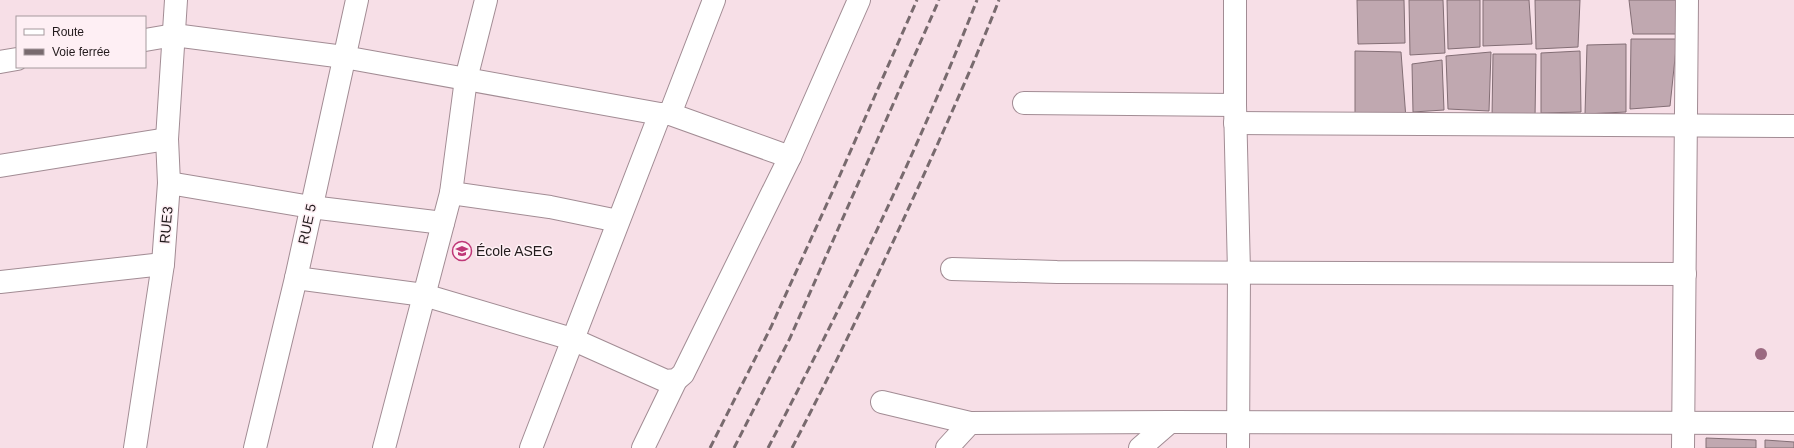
<svg xmlns="http://www.w3.org/2000/svg" width="1794" height="448" font-family="Arial,sans-serif">
<style>
.building{fill:#c0a8b0;stroke:#836e75}
.lines{fill:none;stroke-linecap:round;stroke-linejoin:round}
.minor-casing{stroke:#a28c94;stroke-width:24}
.minor{stroke:#fff;stroke-width:22}
.rail{stroke:#786a6e;stroke-width:3;stroke-dasharray:8 4;stroke-linecap:butt}
.tree{fill:#9b6a81}
.labels{text-anchor:middle;dominant-baseline:central;stroke-width:3;stroke-linejoin:round;paint-order:stroke}
.street-label{font-size:14px;fill:#221a1c;stroke:#feeff4}
.poi-label{font-size:14px;fill:#221a1c;stroke:#feeff4;text-anchor:start}
</style>
<rect width="100%" height="100%" fill="#f7dfe7"/>
<g class="building">
<path d="M1357,0H1404L1405,43L1358,44Z"/>
<path d="M1409,0H1443L1445,53L1410,55Z"/>
<path d="M1447,0H1480V47L1448,49Z"/>
<path d="M1483,0H1529L1532,44L1483,46Z"/>
<path d="M1535,0H1580L1578,47L1536,49Z"/>
<path d="M1629,0H1678L1676,34H1633Z"/>
<path d="M1631,39H1677L1670,106L1630,109Z"/>
<path d="M1626,44V112L1585,114L1587,45Z"/>
<path d="M1355,51L1401,52L1406,119H1355Z"/>
<path d="M1580,51L1581,112L1541,113V53Z"/>
<path d="M1491,52L1489,111L1448,109L1446,56Z"/>
<path d="M1493,54H1536L1535,118L1492,117Z"/>
<path d="M1442,60L1444,110L1413,112L1412,64Z"/>
<path d="M1706,438L1756,440V448H1706Z"/>
<path d="M1765,440L1794,442V448H1765Z"/>
</g>
<g class="lines">
<defs>
<g id="minor">
<path d="M1235,0V105L1239,272L1238,448"/>
<path d="M145,40L174,35L344,57L660,114H670L790,157"/>
<path d="M0,62L17,59"/>
<path d="M1024,103L1235,105"/>
<path d="M670,114L714,0"/>
<path d="M1235,123L1794,126"/>
<path d="M0,166L167,139"/>
<path d="M169,183L311,207L443,223"/>
<path d="M451,193L550,207L618,221"/>
<path d="M952,269L1057,272L1685,274"/>
<path d="M296,278L424,295L572,339L666,381L676,380L683,374L790,157L859,0"/>
<path d="M0,282L163,264"/>
<path d="M882,402L970,423L1170,422L1794,423"/>
<path d="M135,448L163,264L169,183L167,139L176,0"/>
<path d="M255,448L296,278L357,0"/>
<path d="M384,448L451,193L466,79L486,0"/>
<path d="M531,448L660,114"/>
<path d="M643,448L676,380"/>
<path d="M947,448L970,423"/>
<path d="M1140,448L1170,422"/>
<path d="M1683,448L1687,0"/>
</g>
</defs>
<use href="#minor" class="minor-casing"/>
<use href="#minor" class="minor"/>
<g class="rail">
<path d="M710,448L771,327L840,175L917,0"/>
<path d="M734,448L790,338L939,0"/>
<path d="M768,448C844,302 917,153 977,0"/>
<path d="M792,448C838,360 880,271 921,181C948,121 975,61 999,0"/>
</g>
</g>
<circle class="tree" cx="1761" cy="354" r="6"/>
<defs>
<symbol id="school-ring" viewBox="-11 -11 22 22"><circle r="9.5" fill="#feeff4" stroke="#bf3777" stroke-width="1.5"/><path d="M0-5L7-2L0 1L-7-2ZM-4 1L0 2.5L4 1V4Q0 6-4 4Z" fill="#bf3777"/></symbol>
</defs>
<g fill-rule="evenodd">
<use href="#school-ring" x="451" y="240" width="22" height="22"/>
</g>
<g class="labels">
<g class="street-label">
<text transform="translate(307 224) rotate(-78)">RUE 5</text>
<text transform="translate(166 225) rotate(-85)">RUE3</text>
</g>
<g class="poi-label">
<text x="476" y="251">École ASEG</text>
</g>
</g>
<rect x="16" y="16" width="130" height="52" fill="#feeff4" stroke="#a69a9e"/>
<rect x="24" y="29" width="20" height="6" fill="#ffffff" stroke="#a69a9e"/>
<text x="52" y="36" font-size="12" fill="#221a1c">Route</text>
<rect x="24" y="49" width="20" height="6" fill="#786a6e" stroke="#a69a9e"/>
<text x="52" y="56" font-size="12" fill="#221a1c">Voie ferrée</text>
</svg>
